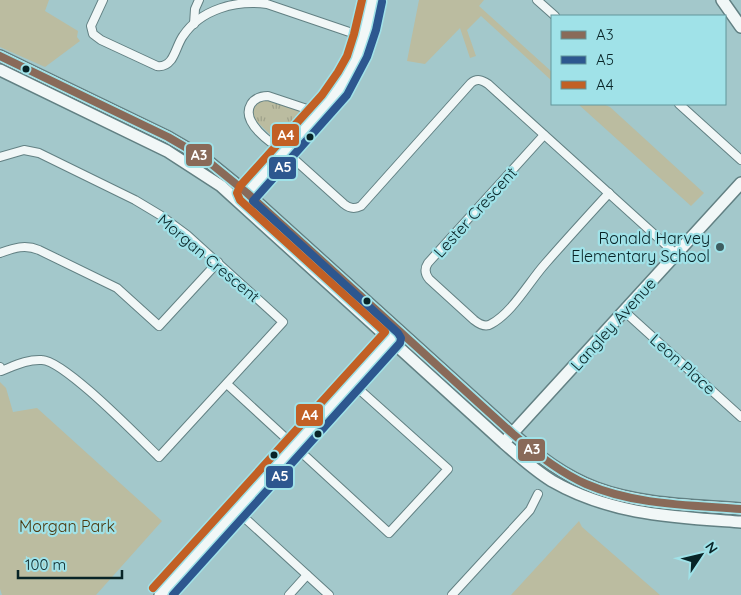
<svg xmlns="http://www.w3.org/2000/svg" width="741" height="595" font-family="Quicksand,sans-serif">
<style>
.grass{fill:url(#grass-tufts)}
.park{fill:#bbbca0}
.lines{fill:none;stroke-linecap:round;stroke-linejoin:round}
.street-casing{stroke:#628083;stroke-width:10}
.secondary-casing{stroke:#628083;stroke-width:14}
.street{stroke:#f1f7f7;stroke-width:8}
.secondary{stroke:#f1f7f7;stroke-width:11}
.bus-1-casing{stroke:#a0e2e8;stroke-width:11}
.bus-2-casing{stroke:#a0e2e8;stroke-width:11}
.bus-3-casing{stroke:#a0e2e8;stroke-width:11}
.bus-1{stroke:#896a59;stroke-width:8}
.bus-2{stroke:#2d578f;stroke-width:8}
.bus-3{stroke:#c26025;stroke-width:8}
.bus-dot{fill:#082427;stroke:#a0e2e8;stroke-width:2}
.poi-dot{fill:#3e5d60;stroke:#a0e2e8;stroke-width:2}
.labels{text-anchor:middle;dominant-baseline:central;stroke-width:4.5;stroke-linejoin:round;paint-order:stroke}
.street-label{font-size:16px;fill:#082427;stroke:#a0e2e8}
.poi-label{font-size:16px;fill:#082427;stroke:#a0e2e8;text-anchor:end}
.park-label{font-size:16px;fill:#4b380f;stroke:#a0e2e8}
.line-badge{stroke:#a0e2e8;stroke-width:2}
.badge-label{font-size:14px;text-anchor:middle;font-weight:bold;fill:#fff}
</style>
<defs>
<pattern id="grass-tufts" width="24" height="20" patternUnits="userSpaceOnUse" patternTransform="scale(1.25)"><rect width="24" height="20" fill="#bbbca0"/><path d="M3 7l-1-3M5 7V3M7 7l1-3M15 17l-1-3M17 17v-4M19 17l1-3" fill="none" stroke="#9fa18a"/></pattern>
</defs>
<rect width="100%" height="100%" fill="#a3c8cb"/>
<path class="grass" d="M267,99L302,111L306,116V119L283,143H279L252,117C251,107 257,100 267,99Z"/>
<g class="park">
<path d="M0,0H49L45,11L78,31L77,37L80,41L45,67L0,47Z"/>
<path d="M419,0H484L479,6L552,72V81L481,16L467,30L476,56L470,58L460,28L425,64L407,61Z"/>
<path d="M578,104H603L610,107L704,193L691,206Z"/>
<path d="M0,382L6,388L13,412L37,408L162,521L96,595H2L0,589Z"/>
<path d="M579,521L582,527L660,595H511Z"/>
</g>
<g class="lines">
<defs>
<g id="street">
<path d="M103,0L91,26L93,34L101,40L157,66C163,67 167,65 171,60C176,53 178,43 183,36C201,9 236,0 267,4L364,37"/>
<path d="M537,0L555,16"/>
<path d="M194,24L195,9L199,0"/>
<path d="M679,104L741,160"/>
<path d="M316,116L307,109L268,96C262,96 255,98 251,104C240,122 271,144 285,151L344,204C350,209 355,209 361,206L471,83C477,78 482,80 488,84L676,254"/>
<path d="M544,135L428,263C424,269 425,274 429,279L474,320C479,324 485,328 491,324C512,313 529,282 545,264C566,240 587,217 609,193"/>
<path d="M0,157L24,150L39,153L135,200L160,215L187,235L283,322L159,457C139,438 65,361 42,360C27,359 14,366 1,371L0,367"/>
<path d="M0,253C14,248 25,244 39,250L117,288L159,326L218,262"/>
<path d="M624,311L741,417"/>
<path d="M227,384L389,533L448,469L352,383"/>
<path d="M236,510L329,595"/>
<path d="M289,595L307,575"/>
<path d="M452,595L530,510L538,494"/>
</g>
<g id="secondary">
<path d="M722,0L741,27"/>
<path d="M0,56L168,137L204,158L247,193L513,434C538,456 564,476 596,488C642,505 693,505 741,509"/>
<path d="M0,70L167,151L221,186L504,443C519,456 534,470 552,481C611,515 674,517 741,522"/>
<path d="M243,197L330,101C355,71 365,38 372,0"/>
<path d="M508,438L741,183"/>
<path d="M160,595L395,336"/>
</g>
</defs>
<use href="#street" class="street-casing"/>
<use href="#secondary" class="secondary-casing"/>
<use href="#street" class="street"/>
<use href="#secondary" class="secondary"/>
<defs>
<path id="bus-1" d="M0,56L168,137L204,158L247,193L513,434C535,453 559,472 586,484C634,505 689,505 741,509"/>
<path id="bus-2" d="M173,595L400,343L401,338L398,333L253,201L347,95L367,57L376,30L382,2"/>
<path id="bus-3" d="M153,588L385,332L240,200L237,193L240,186L322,95L338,72L347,56L354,34L362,0"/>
</defs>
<use href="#bus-1" class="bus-1-casing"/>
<use href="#bus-2" class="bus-2-casing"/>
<use href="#bus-3" class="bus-3-casing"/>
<use href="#bus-1" class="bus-1"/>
<use href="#bus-2" class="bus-2"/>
<use href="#bus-3" class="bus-3"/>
</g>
<g class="bus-dot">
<circle cx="26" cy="69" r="4.5"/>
<circle cx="310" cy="137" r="4.5"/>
<circle cx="367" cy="301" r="4.5"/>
<circle cx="318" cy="434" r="4.5"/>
<circle cx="274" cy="455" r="4.5"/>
</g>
<circle class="poi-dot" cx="720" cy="247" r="5"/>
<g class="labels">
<g class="street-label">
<text transform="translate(475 212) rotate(-48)">Lester Crescent</text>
<text transform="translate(209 258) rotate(40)">Morgan Crescent</text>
<text transform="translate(613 324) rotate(-48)">Langley Avenue</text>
<text transform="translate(683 364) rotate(42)">Leon Place</text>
</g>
<g class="poi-label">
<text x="710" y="238">Ronald Harvey<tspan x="710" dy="18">Elementary School</tspan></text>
</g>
<g class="park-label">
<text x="67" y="526">Morgan Park</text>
</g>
</g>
<g class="line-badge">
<rect x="271" y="123" width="29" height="24" rx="5" fill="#c26025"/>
<rect x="185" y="143" width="28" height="24" rx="5" fill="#896a59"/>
<rect x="268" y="156" width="29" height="24" rx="5" fill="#2d578f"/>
<rect x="295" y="403" width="29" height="24" rx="5" fill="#c26025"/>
<rect x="517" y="438" width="29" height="24" rx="5" fill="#896a59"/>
<rect x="265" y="465" width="29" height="24" rx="5" fill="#2d578f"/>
</g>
<g class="badge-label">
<text x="286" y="140">A4</text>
<text x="199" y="160">A3</text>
<text x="283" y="172">A5</text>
<text x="310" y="420">A4</text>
<text x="532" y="454">A3</text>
<text x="280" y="481">A5</text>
</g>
<rect x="551" y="15" width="175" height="90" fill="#a0e2e8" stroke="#63969b"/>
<rect x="561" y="31" width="25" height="8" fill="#896a59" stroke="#63969b"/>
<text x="596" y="40" font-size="15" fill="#082427">A3</text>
<rect x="561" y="56" width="25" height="8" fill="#2d578f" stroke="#63969b"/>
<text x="596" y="65" font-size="15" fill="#082427">A5</text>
<rect x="561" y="81" width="25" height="8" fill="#c26025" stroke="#63969b"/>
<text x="596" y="90" font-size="15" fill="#082427">A4</text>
<g transform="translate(701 555) rotate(55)" stroke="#a0e2e8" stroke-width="4" paint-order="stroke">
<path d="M0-4L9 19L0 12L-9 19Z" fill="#082427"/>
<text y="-8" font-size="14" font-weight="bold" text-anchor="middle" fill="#082427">N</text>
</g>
<path d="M18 570v8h104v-8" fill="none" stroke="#082427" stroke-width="2.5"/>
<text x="25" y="570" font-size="15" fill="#082427" stroke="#a0e2e8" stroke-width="4" paint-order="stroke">100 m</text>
</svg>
